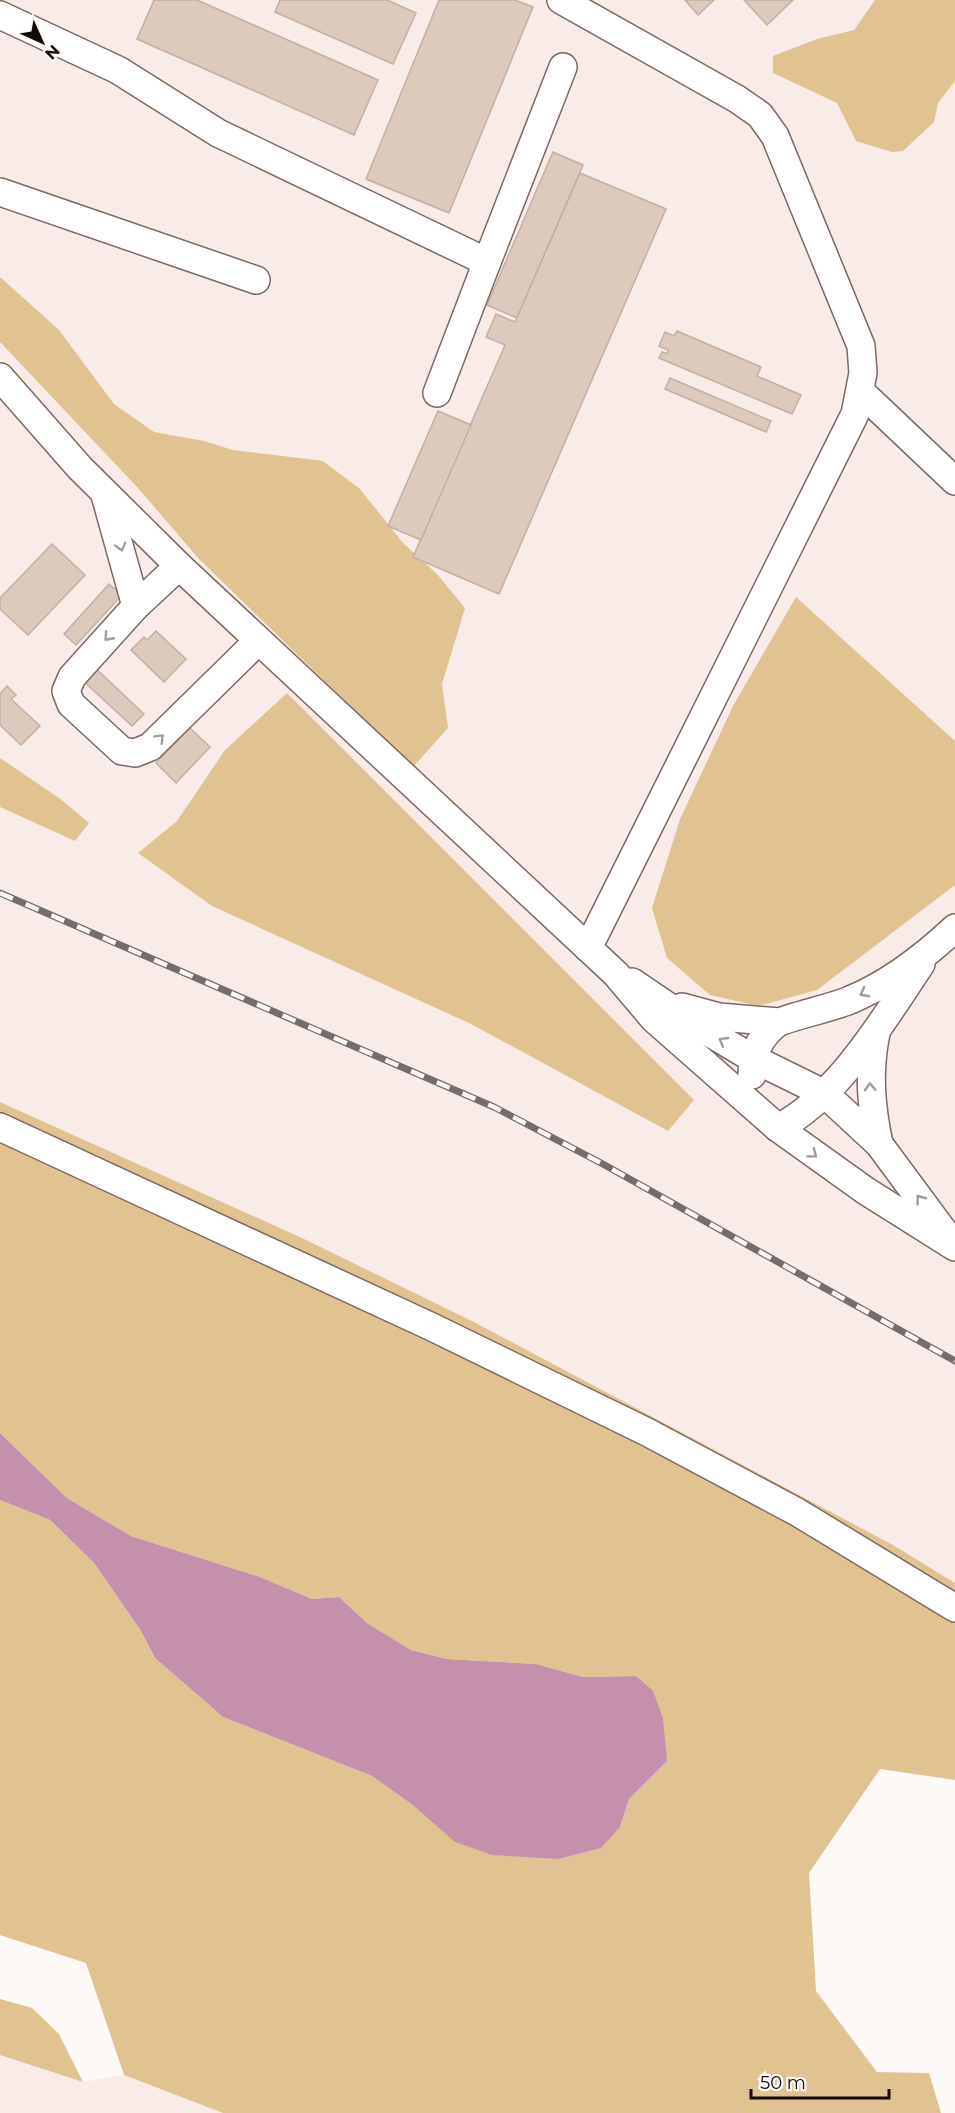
<svg xmlns="http://www.w3.org/2000/svg" width="955" height="2113" font-family="Montserrat,sans-serif">
<style>
.built{fill:#f8ebe8}
.forest{fill:#e1c391}
.water{fill:#c590ab}
.building{fill:#ddcabd;stroke:#c2b0a3;stroke-width:1.5}
.lines{fill:none;stroke-linecap:round;stroke-linejoin:round}
.minor-casing{stroke:#7d6863;stroke-width:30}
.minor{stroke:#fff;stroke-width:27}
.rail-casing{stroke:#746d6c;stroke-width:7}
.rail{stroke:#fdf9f7;stroke-width:4.5;stroke-dasharray:14;stroke-linecap:butt}
.oneway{stroke:#a19d9d}
</style>
<rect width="100%" height="100%" fill="#fdf9f7"/>
<g class="built">
<path d="M0,0H955V1583L893,1545L474,1322L300,1237L0,1102Z"/>
<path d="M0,2055L83,2082L124,2075L223,2113H0Z"/>
</g>
<g class="forest">
<path d="M875,0H955V81L938,103L934,122L903,151L892,152L856,141L837,103L773,73V56L817,39L854,30Z"/>
<path d="M0,277L59,330L114,404L154,432L204,441L233,450L323,461L360,489L403,543L437,574L465,608L442,684L448,728L413,767L199,559L138,488L0,342Z"/>
<path d="M796,597L955,741V885L817,990L758,1006L710,995L667,958L652,908L680,819L733,706Z"/>
<path d="M287,693L694,1100L668,1131L471,1024L212,906L138,853L177,821L225,750Z"/>
<path d="M0,758L59,798L89,823L75,841L0,807Z"/>
<path d="M0,1102L300,1237L474,1322L893,1545L955,1583V1780L880,1769L809,1873L816,1991L877,2072L929,2073L941,2113H223L124,2075L86,1963L0,1935V1500L50,1520L94,1563L141,1631L155,1658L223,1717L372,1776L414,1806L620,1827L629,1799L667,1761L636,1676L583,1677L536,1664L447,1659L411,1650L367,1623L339,1597L312,1599L260,1577L131,1536L67,1498L0,1433Z"/>
<path d="M0,1999L32,2008L59,2034L83,2082L0,2055Z"/>
</g>
<path class="water" d="M0,1433L67,1498L131,1536L260,1577L312,1599L339,1597L367,1623L411,1650L447,1659L536,1664L583,1677L636,1676L653,1691L663,1718L667,1761L629,1799L620,1827L601,1848L558,1859L492,1855L455,1842L414,1806L372,1776L223,1717L155,1658L141,1631L94,1563L50,1520L0,1500Z"/>
<g class="building">
<path d="M154,0H197L378,80L354,135L137,39Z"/>
<path d="M280,0H387L416,13L393,64L275,12Z"/>
<path d="M439,0H515L533,7L449,213L366,179Z"/>
<path d="M685,0H714L698,15Z"/>
<path d="M744,0H793L767,25Z"/>
<path d="M553,152L583,165L517,318L487,305Z"/>
<path d="M580,173L666,209L499,594L413,557L505,345L486,337L496,314L515,322Z"/>
<path d="M677,331L761,367L757,376L801,395L792,414L659,358L662,352L667,354L668,350L659,346L665,332L674,336Z"/>
<path d="M670,378L771,421L766,432L665,389Z"/>
<path d="M438,411L471,425L421,540L388,526Z"/>
<path d="M52,544L85,575L28,635L0,609V598Z"/>
<path d="M109,584L122,595L76,645L64,634Z"/>
<path d="M156,631L186,659L164,682L131,650L144,637L147,640Z"/>
<path d="M92,665L144,714L132,726L80,678Z"/>
<path d="M7,686L16,695L11,699L40,726L21,745L0,725V694Z"/>
<path d="M190,728L210,747L176,783L156,763Z"/>
</g>
<g class="lines">
<defs>
<g id="minor">
<path d="M561,0L737,99L760,115L775,136L861,346L863,373L855,414L588,948"/>
<path d="M0,15L118,70L218,133L487,262L437,393"/>
<path d="M0,192L256,280"/>
<path d="M487,262L563,67"/>
<path d="M0,377L80,468L179,566L616,974L654,1019L778,1128L866,1191L955,1247"/>
<path d="M861,392L955,481"/>
<path d="M105,495L136,606"/>
<path d="M179,566L136,606L72,677L66,691L71,704L122,751L135,753L150,747L258,641"/>
<path d="M632,982L688,1020L752,1058L825,1094L879,1144L947,1236"/>
<path d="M682,1007L719,1017L779,1022"/>
<path d="M876,1033C868,1072 871,1105 879,1144"/>
<path d="M752,1075C752,1054 759,1038 776,1024C784,1018 835,1007 850,1000C889,984 925,956 955,928"/>
<path d="M0,1127L432,1327L647,1432L797,1512L955,1608"/>
<path d="M778,1128C838,1097 884,1019 921,964"/>
</g>
</defs>
<use href="#minor" class="minor-casing"/>
<use href="#minor" class="minor"/>
<defs>
<path id="rail" d="M0,893L494,1107L601,1163L955,1361"/>
</defs>
<use href="#rail" class="rail-casing"/>
<use href="#rail" class="rail"/>
</g>
<defs><path id="oneway-chevron" d="M-2-3.5L2.5 0L-2 3.5" fill="none" stroke-width="1.6" stroke-linecap="round" stroke-linejoin="round" transform="scale(1.5)"/></defs>
<g class="oneway">
<use href="#oneway-chevron" transform="translate(121 547) rotate(74)"/>
<use href="#oneway-chevron" transform="translate(108 637) rotate(132)"/>
<use href="#oneway-chevron" transform="translate(160 738) rotate(-45)"/>
<use href="#oneway-chevron" transform="translate(864 993) rotate(152)"/>
<use href="#oneway-chevron" transform="translate(723 1041) rotate(-150)"/>
<use href="#oneway-chevron" transform="translate(870 1087) rotate(-93)"/>
<use href="#oneway-chevron" transform="translate(813 1154) rotate(37)"/>
<use href="#oneway-chevron" transform="translate(920 1199) rotate(-127)"/>
</g>
<g transform="translate(42 42) rotate(135)" stroke="#fdf9f7" stroke-width="4.5" paint-order="stroke">
<path d="M0-4.5L10 22L0 15L-10 22Z" fill="#130b0a"/>
<text y="-9" font-size="16" font-weight="bold" text-anchor="middle" fill="#130b0a">N</text>
</g>
<path d="M751 2089v9h138v-9" fill="none" stroke="#130b0a" stroke-width="3"/>
<text x="760" y="2089" font-size="18" fill="#130b0a" stroke="#fdf9f7" stroke-width="4.5" paint-order="stroke">50 m</text>
</svg>
